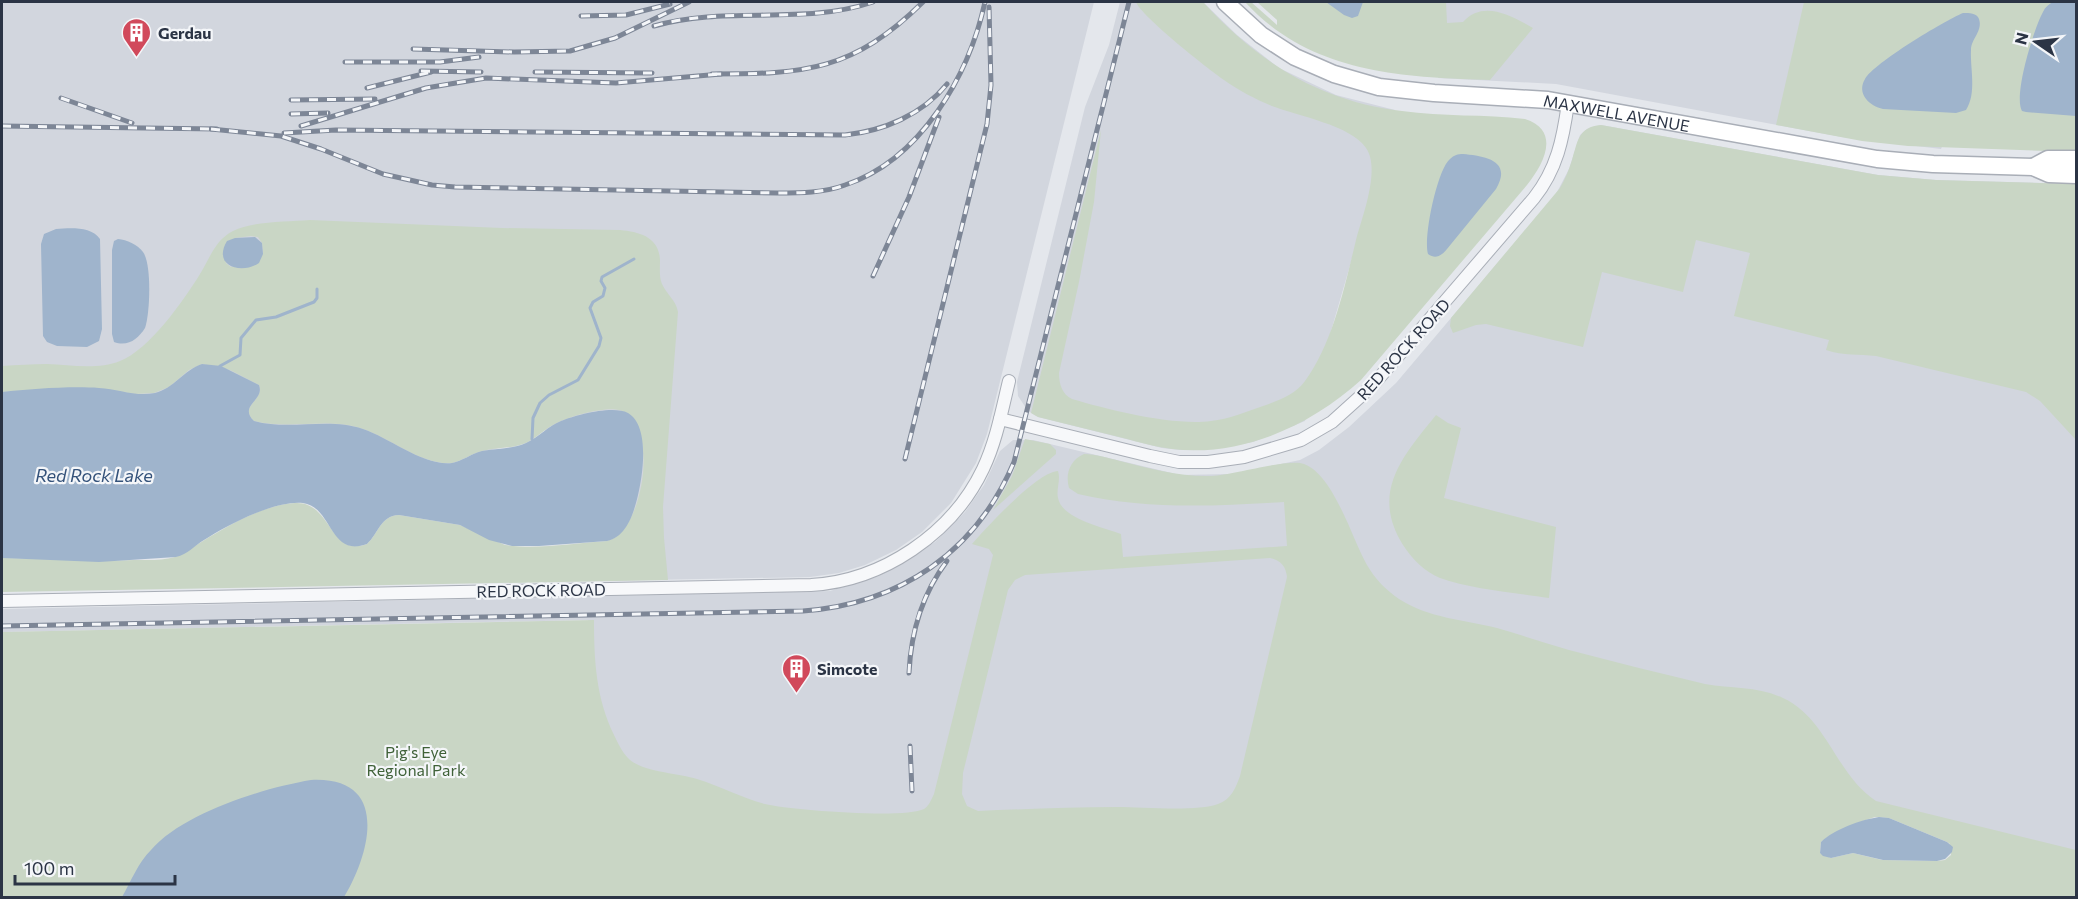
<svg xmlns="http://www.w3.org/2000/svg" width="2078" height="899" font-family="Commissioner,sans-serif">
<style>
.built{fill:#d2d6de}
.green{fill:#c9d6c5;fill-rule:evenodd}
.water{fill:#9fb4cc}
.lines{fill:none;stroke-linecap:round;stroke-linejoin:round}
.stream{stroke:#9fb4cc;stroke-width:3}
.street-casing{stroke:#a9aeb7;stroke-width:14}
.secondary-casing{stroke:#a9aeb7;stroke-width:19}
.street{stroke:#f7f8fa;stroke-width:12}
.secondary{stroke:#fff;stroke-width:16}
.rail-casing{stroke:#7d8696;stroke-width:5}
.rail{stroke:#f4f6f9;stroke-width:3;stroke-dasharray:9;stroke-linecap:butt}
.labels{text-anchor:middle;dominant-baseline:central;stroke-width:4.5;stroke-linejoin:round;paint-order:stroke}
.poi-label{font-size:16px;font-weight:bold;fill:#2b3445;stroke:#f4f6f9;text-anchor:start}
.street-label{font-size:16px;fill:#2b3445;stroke:#f4f6f9}
.park-label{font-size:16px;fill:#3f6138;stroke:#f4f6f9}
.water-label{font-size:18px;font-style:italic;fill:#34527a;stroke:#f4f6f9}
</style>
<rect width="100%" height="100%" fill="#e4e7ec"/>
<g class="built">
<path d="M2,2H1094L987,434L976,463L951,503L922,532L896,550L865,565L839,573L810,577L597,581L607,541L552,425L527,442L473,454L452,463L11,391L2,392Z"/>
<path d="M1120,2H1203L1237,35L1279,68L1336,95L1395,110L1305,421L1253,442L1215,449L1180,450L1162,448L1038,417L1028,411L1018,396L1017,382L1085,107L1109,45Z"/>
<path d="M1438,2H2004L1941,149L1842,137L1556,84L1438,78Z"/>
<path d="M1601,125L1878,175L1936,180L2076,184V854L1861,801L542,830L588,620L2,632V609L830,591L879,576L935,542L965,512L984,485L1000,451L1013,440H1033L1180,475L1232,474L1300,460L1319,450L1349,427L1396,383L1556,194L1569,169L1580,135L1587,129Z"/>
</g>
<g class="green">
<path d="M1136,2H1203C1258,62 1319,101 1402,111C1443,117 1484,114 1525,119C1562,131 1543,165 1527,185L1361,380C1310,426 1242,457 1172,449C1155,447 1139,442 1123,438C1095,431 1066,424 1038,417L1031,413L1101,130L1094,202L1079,282L1059,373C1059,384 1062,394 1072,399C1109,410 1173,426 1211,421C1229,419 1246,412 1263,406C1279,400 1295,395 1305,381C1333,343 1345,285 1356,240C1362,217 1381,169 1366,148C1351,125 1297,116 1272,106C1255,99 1238,90 1224,80C1208,69 1141,16 1136,2Z"/>
<path d="M1245,2H1251L1277,25V20L1257,2H1446L1447,23L1463,22C1483,0 1510,15 1533,28L1490,80C1400,77 1310,73 1245,2Z"/>
<path d="M1804,2H2076V152L1908,146L1862,141L1776,125Z"/>
<path d="M1601,125L1878,175L1936,180L2076,184V440L2040,401L2026,392L1876,356C1859,354 1844,356 1826,350L1829,340L1734,316L1750,253L1696,240L1683,292L1602,272L1583,347L1486,324L1476,325L1453,333L1450,326L1451,318L1560,188C1565,179 1569,170 1572,160C1578,141 1578,127 1601,125Z"/>
<path d="M310,220L502,228L620,230C640,232 659,237 660,260C660,268 659,277 662,284C667,295 676,300 678,312L663,507L664,538L668,580L2,592V558C46,558 90,562 134,560C147,560 162,561 175,557C184,554 194,546 203,541C229,525 263,505 295,503C332,501 329,558 367,544C379,533 380,516 399,515L460,525L505,545C538,550 573,543 607,541C644,533 661,421 619,410C604,406 566,417 553,425C544,430 536,438 526,443C512,449 496,447 482,451C471,454 462,461 452,463C423,466 390,438 363,429C328,417 290,430 254,421C238,405 265,401 259,385L230,370L202,364L189,370L169,387L154,393L135,394L96,388L2,392V366C17,365 32,364 47,364C70,365 98,370 120,361C149,350 184,300 200,274C210,258 215,240 233,231C253,221 287,222 310,220ZM251,236L258,237L262,243L263,254L231,267L226,263L235,238Z"/>
<path d="M1436,415L1448,423L1461,428L1444,498L1556,527L1549,598C1517,593 1470,589 1440,578C1424,571 1413,560 1403,545C1370,492 1403,456 1436,415Z"/>
<path d="M1025,439L1050,444L1056,450V454L993,510L1012,476Z"/>
<path d="M1084,454C1096,454 1108,458 1120,461C1151,469 1180,477 1212,476C1234,475 1289,458 1304,464C1334,475 1352,539 1367,565C1375,579 1386,590 1399,599C1428,618 1465,620 1497,628C1521,635 1545,643 1569,650C1614,662 1660,673 1705,684C1732,689 1758,686 1783,698C1827,718 1836,775 1876,801L2076,850V897L1634,898L1623,896L1600,898L2,897V632L594,620C594,660 596,698 614,735C618,743 622,752 628,758C641,772 678,773 697,779C720,786 742,798 765,804C789,810 905,819 924,809C929,806 931,800 934,794L993,555L989,549L972,544C987,527 1037,472 1058,471C1061,480 1056,489 1058,498C1062,519 1103,527 1121,534L1123,557L1287,546L1284,502C1215,506 1146,510 1078,494L1069,488C1065,474 1070,460 1084,454ZM1270,558C1281,560 1286,567 1287,577L1240,776C1236,787 1231,800 1218,804C1197,812 1142,807 1117,807C1071,807 1024,809 978,811L967,806L962,794L963,773L1008,590L1015,580L1025,575ZM1875,817L1889,818L1947,842L1950,844L1951,855L1945,860L1937,861L1882,860L1853,853L1831,858L1820,853L1821,842C1835,830 1857,823 1875,817Z"/>
</g>
<g class="water">
<path d="M1326,2H1363L1358,16L1352,18L1344,15Z"/>
<path d="M2053,2H2076V116L2026,112L2022,111C2013,96 2034,28 2043,12C2045,7 2049,4 2053,2Z"/>
<path d="M1963,13C1969,13 1977,13 1979,19C1983,31 1971,39 1971,50C1970,69 1977,93 1966,110L1956,113L1883,109C1870,106 1856,94 1865,79C1874,63 1944,21 1963,13Z"/>
<path d="M1463,154C1484,156 1513,160 1496,189L1447,249C1442,255 1436,260 1428,254C1423,238 1437,170 1450,159C1454,155 1458,154 1463,154Z"/>
<path d="M56,229C70,228 91,226 100,239L102,329L99,341L87,347L57,346L47,342L43,336L41,244L44,234Z"/>
<path d="M255,237L262,243L263,254L259,263C241,275 212,266 227,241L235,238Z"/>
<path d="M118,239C127,240 137,244 143,252C152,264 150,314 145,328C138,339 128,347 114,342L112,334V250L114,241Z"/>
<path d="M202,364L221,366L259,385C265,401 238,405 254,421C290,431 328,417 363,429C390,438 423,466 452,463C462,461 471,454 482,451C496,448 513,449 526,443C539,437 548,426 561,421C576,415 613,405 628,413C650,426 643,474 638,495C634,512 627,537 607,541L539,546H512L489,540L460,525L399,515C380,516 379,533 367,544C329,558 333,507 303,503C275,500 227,525 204,540C194,546 188,554 176,557L99,562L2,558V392C31,389 70,386 99,388C118,389 136,397 155,393C173,389 184,370 202,364Z"/>
<path d="M311,780C390,776 371,852 344,897H122C131,881 138,863 151,850C183,813 263,788 311,780Z"/>
<path d="M1879,817L1889,818L1947,842L1953,847L1952,852L1945,859L1937,861L1883,860L1853,853L1831,858L1823,856L1820,853L1821,842C1835,829 1860,820 1879,817Z"/>
</g>
<g class="lines">
<g class="stream">
<path d="M220,366L240,355L241,338L256,320L276,317L314,302L317,298V289"/>
<path d="M532,439L533,418L540,403L549,395L578,380L599,346L601,338L590,308L593,302L603,296L605,288L601,281L602,277L634,259"/>
</g>
<defs>
<g id="street">
<path d="M1000,419L1150,456L1179,462H1208L1244,457L1301,440L1332,422L1373,385L1534,198C1557,169 1563,139 1568,103"/>
<path d="M2,601L811,585C882,581 952,534 983,469C996,442 1002,410 1009,381"/>
</g>
<g id="secondary">
<path id="s1" d="M1225,2L1261,35L1295,57L1334,74L1379,87L1434,93L1548,100L1877,159L1933,164L2033,167L2049,174L2076,175"/>
<path d="M2033,167L2048,159H2076"/>
</g>
</defs>
<use href="#street" class="street-casing"/>
<use href="#secondary" class="secondary-casing"/>
<use href="#street" class="street"/>
<use href="#secondary" class="secondary"/>
<defs>
<g id="rail">
<path d="M581,16L626,15L670,4"/>
<path d="M654,26C726,5 803,26 873,2"/>
<path d="M413,49L514,52L570,51L615,38L689,2"/>
<path d="M345,62H440L479,57"/>
<path d="M421,71L481,72"/>
<path d="M535,72L652,73"/>
<path d="M712,74C806,74 853,71 923,2"/>
<path d="M367,88L431,72"/>
<path d="M61,98L132,123"/>
<path d="M291,100L375,99"/>
<path d="M291,114L328,113"/>
<path d="M2,126L217,129"/>
<path d="M301,126L426,88L486,78L616,83L721,74"/>
<path d="M211,129L281,136L321,149L383,174L432,185L455,187L777,193C800,193 824,193 845,185C921,160 969,75 985,2"/>
<path d="M284,133L336,130L845,135C883,131 922,115 947,84"/>
<path d="M873,276L909,197L939,117"/>
<path d="M905,459L987,124L991,85L989,7"/>
<path d="M2,626L803,611C900,604 976,552 1014,462L1129,2"/>
<path d="M909,673C911,631 922,594 947,561"/>
<path d="M910,746L912,791"/>
</g>
</defs>
<use href="#rail" class="rail-casing"/>
<use href="#rail" class="rail"/>
</g>
<defs>
<symbol id="building-pin" viewBox="-11 -11 22 30"><path d="M0 17L-7.5 6A9.5 9.5 0 1 1 7.5 6Z" fill="#d1495b" stroke="#f4f6f9"/><path d="M-4-6H4V6H1V3H-1V6H-4ZM-2.5-4.3h1.7v1.8h-1.7ZM.8-4.3h1.7v1.8H.8ZM-2.5-1h1.7V.8h-1.7ZM.8-1h1.7V.8H.8Z" fill="#fff"/></symbol>
</defs>
<g fill-rule="evenodd">
<use href="#building-pin" x="120" y="16" width="33" height="45"/>
<use href="#building-pin" x="780" y="652" width="33" height="45"/>
</g>
<g class="labels">
<g class="poi-label">
<text x="158" y="32">Gerdau</text>
<text x="817" y="668">Simcote</text>
</g>
<g class="street-label">
<text stroke="none"><textPath href="#s1" startOffset="418">MAXWELL AVENUE</textPath></text>
<text transform="translate(1403 349) rotate(-48)">RED ROCK ROAD</text>
<text transform="translate(541 590) rotate(-1)">RED ROCK ROAD</text>
</g>
<g class="park-label">
<text x="416" y="751">Pig's Eye<tspan x="416" dy="18">Regional Park</tspan></text>
</g>
<g class="water-label">
<text x="94" y="475">Red Rock Lake</text>
</g>
</g>
<rect width="2078" height="899" fill="none" stroke="#2b3445" stroke-width="6"/>
<g transform="translate(2036 42) rotate(284)" stroke="#f4f6f9" stroke-width="4.5" paint-order="stroke">
<path d="M0-4.5L10 22L0 15L-10 22Z" fill="#2b3445"/>
<text y="-9" font-size="16" font-weight="bold" text-anchor="middle" fill="#2b3445">N</text>
</g>
<path d="M15 875v9h160v-9" fill="none" stroke="#2b3445" stroke-width="3"/>
<text x="24" y="875" font-size="18" fill="#2b3445" stroke="#f4f6f9" stroke-width="4.5" paint-order="stroke">100 m</text>
</svg>
